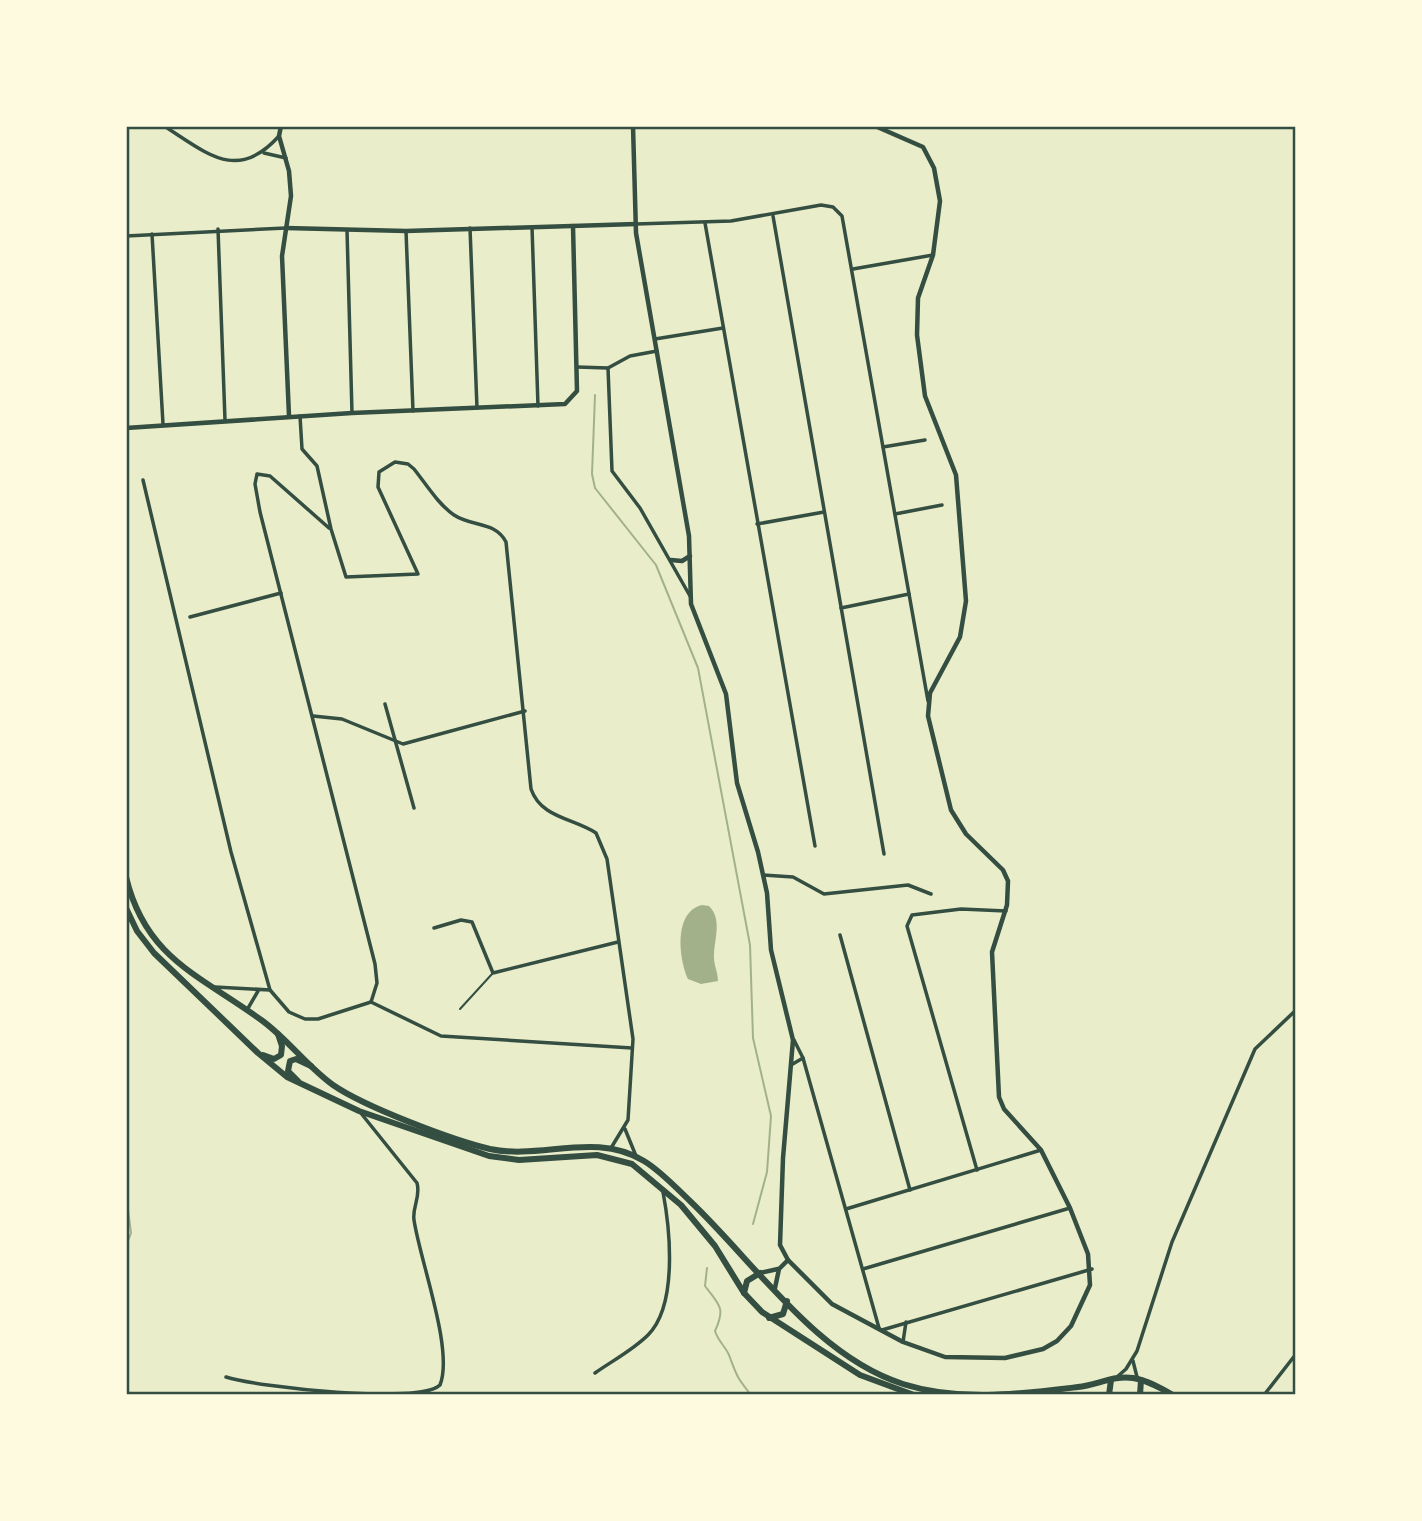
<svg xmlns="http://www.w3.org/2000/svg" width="1422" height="1521" font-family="Ubuntu,sans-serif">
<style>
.water{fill:#a3b18a}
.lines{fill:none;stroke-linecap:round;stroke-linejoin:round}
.stream{stroke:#a3b18a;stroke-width:2}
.service{stroke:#344e41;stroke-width:2}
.minor{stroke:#344e41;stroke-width:3.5}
.tertiary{stroke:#344e41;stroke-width:4.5}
.primary{stroke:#344e41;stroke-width:6}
.neatline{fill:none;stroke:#344e41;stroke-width:2.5}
</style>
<rect width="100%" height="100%" fill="#e9edc9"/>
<path class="water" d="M702,905L709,906C722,919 715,937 714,954C713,963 718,972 718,981L701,984L688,979C679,959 673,912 702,905Z"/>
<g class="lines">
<g class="stream">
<path d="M595,395L592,474L595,488L656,565L698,668L750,945L753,1038L771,1116L767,1172L753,1224"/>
<path d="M126,1195L131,1233L126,1246"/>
<path d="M707,1268L705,1286C719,1305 726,1307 715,1331C718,1341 725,1346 729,1355C737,1376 736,1376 751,1395"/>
</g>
<path class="service" d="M460,1009L492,974"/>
<g class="minor">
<path d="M164,126C207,153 237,183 279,136"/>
<path d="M264,153L286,158"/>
<path d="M773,216L884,854"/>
<path d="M705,223L815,846"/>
<path d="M636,224L731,221L821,205L833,207L842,216L928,701"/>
<path d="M532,227L538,406"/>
<path d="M470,228L477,408"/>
<path d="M218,229L225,420"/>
<path d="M347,230L352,413"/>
<path d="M406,231L413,411"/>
<path d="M152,234L163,424"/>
<path d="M126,236L286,228"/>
<path d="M853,269L933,255"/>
<path d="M655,339L723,328"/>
<path d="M577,367L608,368L630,356L657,351"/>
<path d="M608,368L612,471L640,508L690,596"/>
<path d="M300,416L302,449L317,466L331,529L346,577L418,574L378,487L379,472L395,462L408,464L414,469C426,484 438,504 454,515C472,527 495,521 506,542L531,789C541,818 573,818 596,833L607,859L633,1039L628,1120L611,1148"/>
<path d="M883,447L925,440"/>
<path d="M143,480L231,852L270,990L289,1012L305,1019H318L371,1002"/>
<path d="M895,514L942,505"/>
<path d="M757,524L824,512"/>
<path d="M329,528L270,476L257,474L255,484L260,512L375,964L377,983L371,1002"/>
<path d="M841,608L909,594"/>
<path d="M190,617L281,593"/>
<path d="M385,704L414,808"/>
<path d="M313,716L342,719L403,744L525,711"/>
<path d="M763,875L793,877L824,894L908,885L931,894"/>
<path d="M434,928L461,920L472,922L493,973L618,942"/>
<path d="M840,935L910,1190"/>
<path d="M215,987L270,990"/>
<path d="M371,1002L441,1036L632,1048"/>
<path d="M247,1010L258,991"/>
<path d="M794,1040L803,1058L879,1328"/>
<path d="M791,1065L803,1058"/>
<path d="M625,1129L636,1156"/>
<path d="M977,1170L907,926L912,915L961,909L1006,911"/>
<path d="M846,1209L1041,1150"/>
<path d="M863,1269L1070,1208"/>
<path d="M882,1330L1092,1269"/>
<path d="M903,1342L906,1322"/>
<path d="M1133,1361L1137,1377"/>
<path d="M595,1373C612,1361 633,1350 648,1335C678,1305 670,1229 663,1192"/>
<path d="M226,1377C257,1387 419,1405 440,1385C454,1350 420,1261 414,1220C412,1207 421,1197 417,1183L360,1112"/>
<path d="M1117,1377L1126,1369L1137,1351L1172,1242L1255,1049L1296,1010"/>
<path d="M1264,1395L1296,1354"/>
</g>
<g class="tertiary">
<path d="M281,126L279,136L289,171L291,196L282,256L289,416"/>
<path d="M633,126L636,233L689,536L691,604L726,694L737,783L758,852L767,893L771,950L793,1040L783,1158L780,1245L788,1260L832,1304L903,1342L945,1357L1005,1358L1043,1349L1057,1341L1071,1326L1090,1285L1088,1254L1070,1208L1041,1150L1004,1109L999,1097L992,952L1007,905L1008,881L1003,870L966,834L951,810L928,716L930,693L960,637L966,601L956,475L925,396L917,335L918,298L933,255L940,201L934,168L923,147L875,126"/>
<path d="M286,228L406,231L636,224"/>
<path d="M126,428L352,413L565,404L577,391L573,226"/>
<path d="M671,560L682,561L690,556"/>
<path d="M760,1273L778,1269"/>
<path d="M775,1288L779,1269L788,1260"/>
</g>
<g class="primary">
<path d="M126,877C146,960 202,976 264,1022C289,1041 308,1067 333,1085C365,1107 452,1140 490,1149C542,1160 595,1131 644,1161C662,1172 676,1188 691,1202C755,1263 817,1357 903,1384C960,1402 1020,1394 1078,1387C1097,1385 1114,1375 1133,1378C1147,1380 1161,1388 1173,1395"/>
<path d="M126,908L137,931L154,953L258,1053L287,1077L359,1111L489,1156L519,1160L597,1155L632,1164L681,1205L715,1246L744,1293L762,1312L860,1375L914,1395"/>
<path d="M263,1055L274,1059L281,1055L282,1046L278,1034"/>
<path d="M298,1081L288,1071L290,1061L296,1059L311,1066"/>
<path d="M744,1293L747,1281L760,1273"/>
<path d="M769,1318L783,1314L787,1301"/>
<path d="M1109,1395L1111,1380"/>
<path d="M1140,1395L1141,1380"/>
</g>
</g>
<rect width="1422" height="1521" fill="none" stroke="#fefae0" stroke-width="256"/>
<rect x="128" y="128" width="1166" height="1265" class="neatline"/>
</svg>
